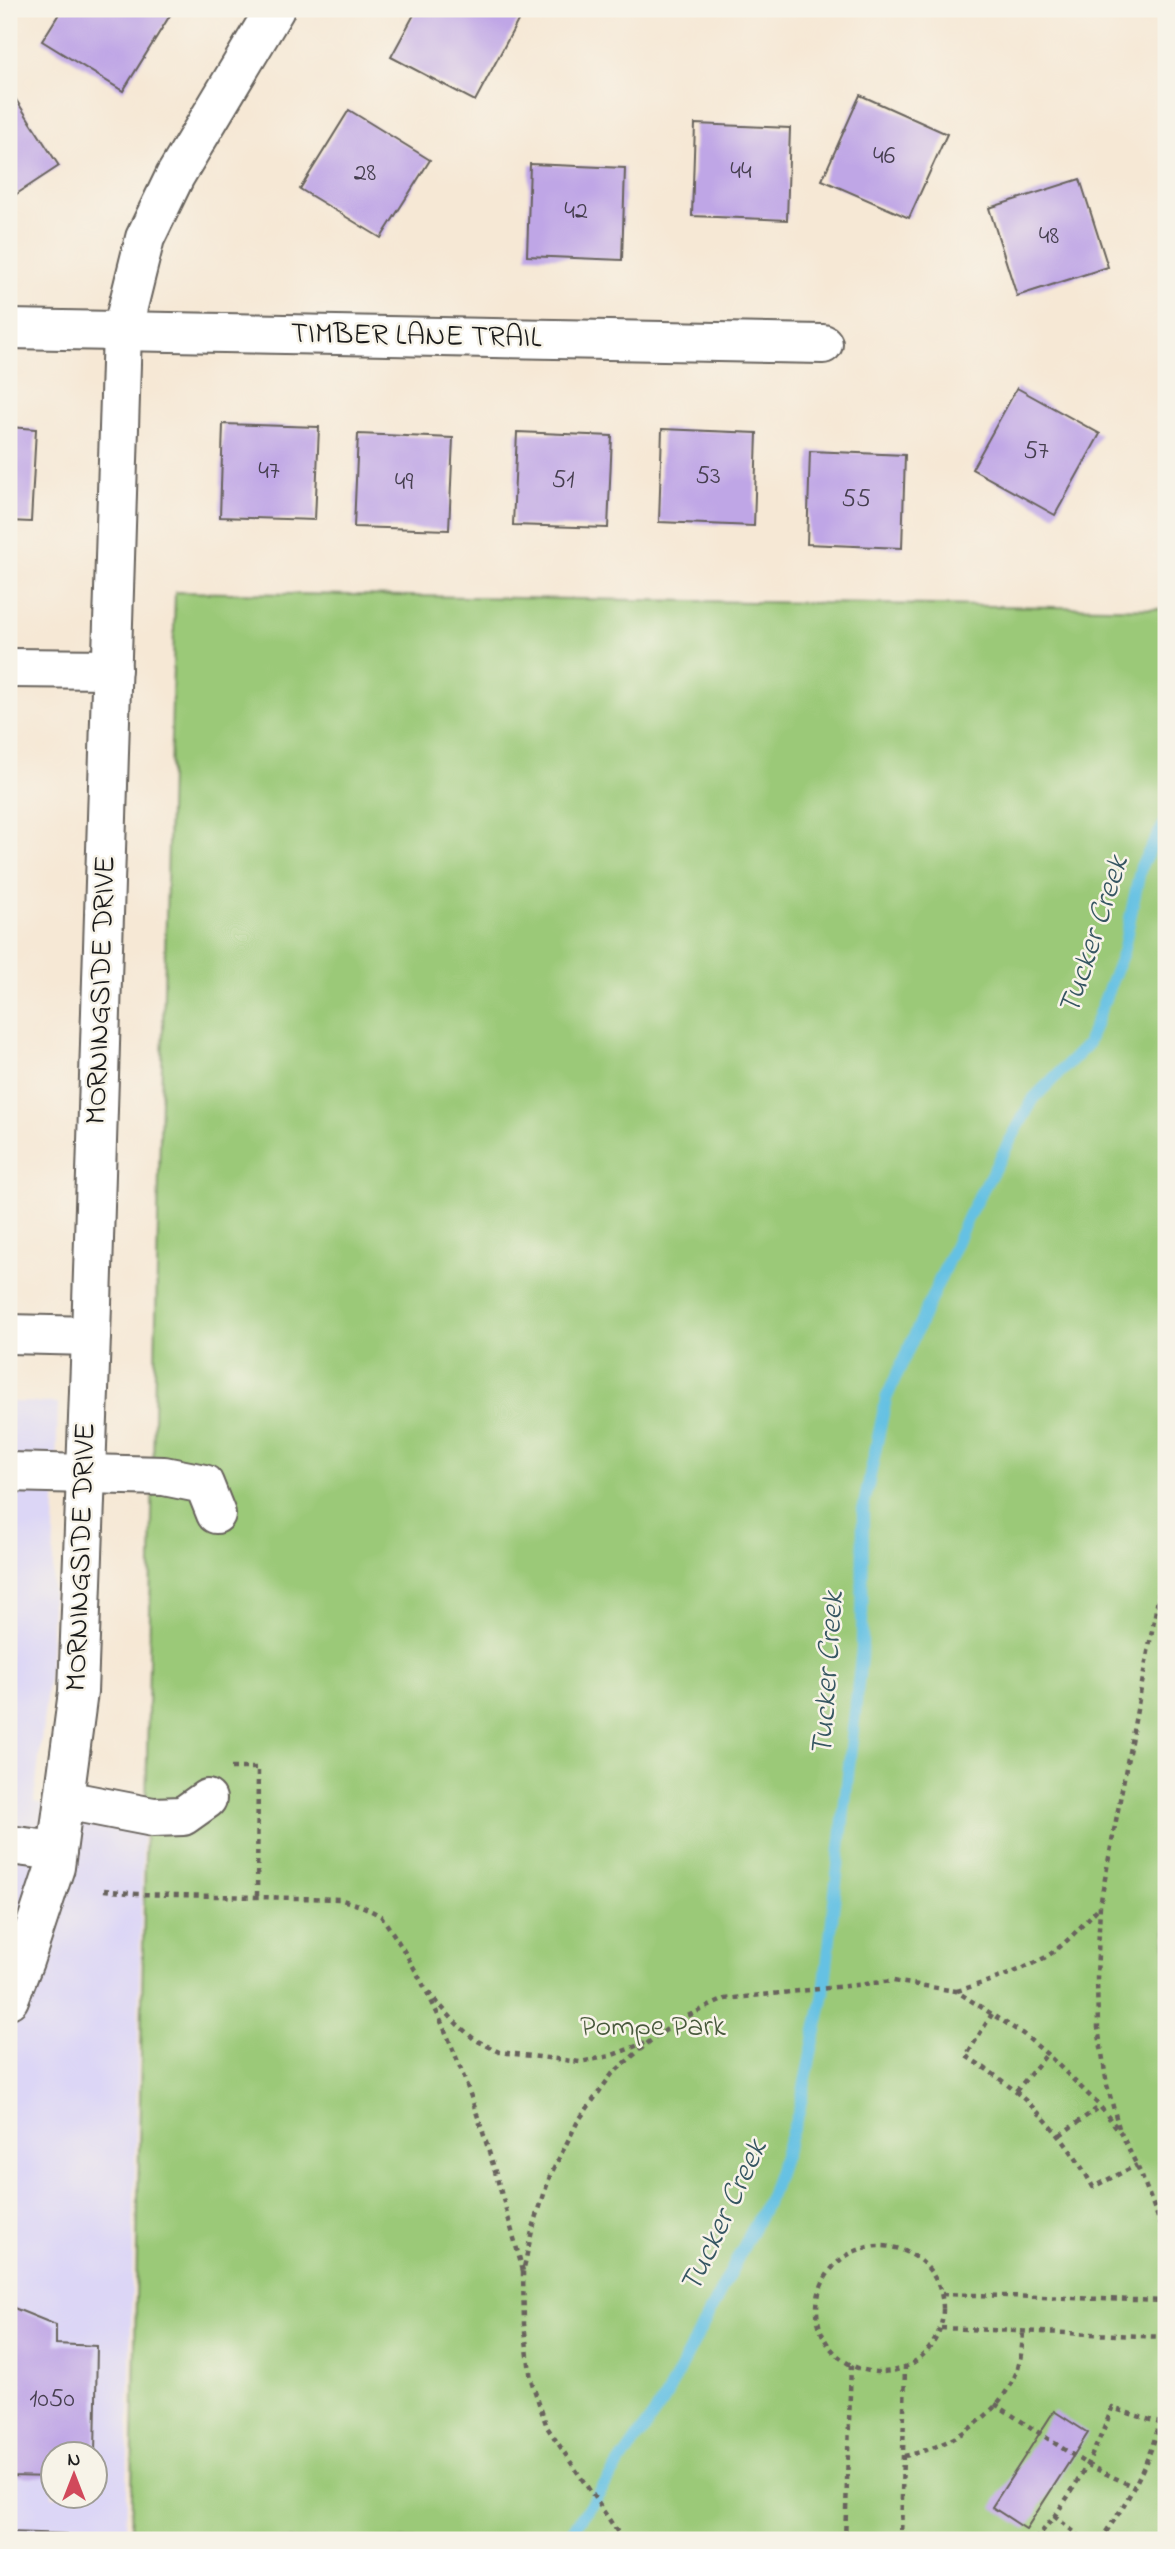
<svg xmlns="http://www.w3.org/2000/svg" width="1175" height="2549" font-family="'Indie Flower',sans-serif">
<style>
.built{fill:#dcd6f6;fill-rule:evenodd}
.green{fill:#9bc978;stroke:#5c724a;stroke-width:2}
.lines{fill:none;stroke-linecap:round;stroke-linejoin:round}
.stream{stroke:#65c1e3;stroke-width:12}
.building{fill:#bfa6e6}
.minor-casing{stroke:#68635d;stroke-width:42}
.path{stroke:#68635d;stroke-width:4.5;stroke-dasharray:5 5;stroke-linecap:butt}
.minor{stroke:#fff;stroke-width:38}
.labels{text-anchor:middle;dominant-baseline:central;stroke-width:5;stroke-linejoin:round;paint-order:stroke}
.number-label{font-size:26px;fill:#453e4e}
.street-label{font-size:30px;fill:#1c1c1c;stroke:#f7f3e8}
.park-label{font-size:30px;fill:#48593c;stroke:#f7f3e8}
.water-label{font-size:32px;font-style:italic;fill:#365662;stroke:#f7f3e8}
</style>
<rect width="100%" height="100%" fill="#f7f3e8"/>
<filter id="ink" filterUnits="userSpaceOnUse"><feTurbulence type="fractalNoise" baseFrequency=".0143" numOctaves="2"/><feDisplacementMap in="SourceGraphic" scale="14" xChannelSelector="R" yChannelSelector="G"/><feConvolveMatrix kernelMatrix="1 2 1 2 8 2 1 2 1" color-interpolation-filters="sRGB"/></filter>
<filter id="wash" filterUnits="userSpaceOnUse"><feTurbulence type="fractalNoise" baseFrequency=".00686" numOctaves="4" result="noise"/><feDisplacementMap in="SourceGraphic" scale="28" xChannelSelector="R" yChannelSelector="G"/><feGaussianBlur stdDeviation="1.57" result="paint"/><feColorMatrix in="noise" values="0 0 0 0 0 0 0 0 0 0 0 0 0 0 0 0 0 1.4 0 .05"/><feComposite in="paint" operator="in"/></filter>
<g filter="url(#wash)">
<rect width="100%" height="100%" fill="#f6e8d5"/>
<path class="built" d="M9,1402L58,1403L50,1664L34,1802L143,1827L126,2540H9ZM52,2454H94V2496H52Z"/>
<path class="green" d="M175,592L1166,609V2540H131L159,1172Z"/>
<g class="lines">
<path class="stream" d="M566,2540L663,2402L771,2194L799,2111L824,1993L862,1648L863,1510L886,1399L969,1214L1034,1098L1087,1045L1123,952L1141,866L1166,821"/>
</g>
<g id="blocks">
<g class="building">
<path d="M62,9H167L172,12L123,91L42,41Z"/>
<path d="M417,9H499L519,19L475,101L391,57Z"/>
<path d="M9,89L59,166L9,199Z"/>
<path d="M860,95L947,134L909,218L822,180Z"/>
<path d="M349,110L430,160L381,238L300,189Z"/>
<path d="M695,124L790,128L787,220L692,216Z"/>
<path d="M530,164L625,168L622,260L527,256Z"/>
<path d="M1080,179L1108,267L1017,296L989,208Z"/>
<path d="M1017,388L1100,434L1055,515L972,469Z"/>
<path d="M223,424L319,427L315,520L220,517Z"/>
<path d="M9,427L36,429L31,522L9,521Z"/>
<path d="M662,429L757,433L754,526L659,522Z"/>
<path d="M517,432L612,436L608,528L513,525Z"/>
<path d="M358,434L453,438L449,530L354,527Z"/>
<path d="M810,451L905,455L902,548L807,544Z"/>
<path d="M9,2306L56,2325V2344L97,2346L95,2454H52V2477L9,2476Z"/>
<path d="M1054,2411L1088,2433L1026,2529L992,2507Z"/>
<path d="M9,2532L67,2534V2540H9Z"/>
</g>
</g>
</g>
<g filter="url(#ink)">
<use href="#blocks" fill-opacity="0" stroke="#68635d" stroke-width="2"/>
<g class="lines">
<defs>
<g id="minor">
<path d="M9,329L823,344"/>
<path d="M9,668L112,669"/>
<path d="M9,1334L91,1336"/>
<path d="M9,1472L164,1476L204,1484L216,1514"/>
<path d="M65,1800L153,1817L183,1816L207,1799"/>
<path d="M9,1845L57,1851"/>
<path d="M9,1999L24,1961L55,1867L78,1692L91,1336L122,331L145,238L175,176L275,9"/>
</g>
</defs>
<use href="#minor" class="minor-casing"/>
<g class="path">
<path d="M231,1768H258L257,1898"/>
<path d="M104,1890L137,1894L339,1899L364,1907L381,1916C456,2021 489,2148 523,2271"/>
<path d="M957,1991C986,1982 1017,1973 1044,1958C1066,1945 1083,1924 1100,1906"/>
<path d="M428,1992L457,2024L474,2039L499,2052L580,2062L610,2056L644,2043"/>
<path d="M992,2014L966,2056C1020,2089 1063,2131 1093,2187L1137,2165"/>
<path d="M1016,2091L1047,2054"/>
<path d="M1119,2128L1107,2085L1098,2028L1097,1978L1100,1905L1166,1557"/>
<path d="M1060,2135L1099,2107"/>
<circle cx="880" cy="2309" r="63"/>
<path d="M942,2294L1166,2301"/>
<path d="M941,2328L1166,2337"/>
<path d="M995,2404L1088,2465L1134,2487"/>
<path d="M904,2456C948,2447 992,2421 1013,2380C1021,2365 1022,2348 1023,2332"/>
<path d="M1054,2516L1084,2540"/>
<path d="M623,2540L547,2427L531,2380L524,2324L523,2272L532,2231L550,2176L578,2121L612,2074L649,2042L683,2018L725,1999L893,1981L956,1991L1023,2034L1047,2054L1098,2104L1121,2133L1141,2174L1166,2238"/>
<path d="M845,2540L851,2364"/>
<path d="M901,2540L905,2367"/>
<path d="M1035,2540C1069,2501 1094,2457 1112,2408L1160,2423"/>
<path d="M1100,2540C1132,2498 1156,2449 1166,2397"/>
</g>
<use href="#minor" class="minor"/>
</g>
</g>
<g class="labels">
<g class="number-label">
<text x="884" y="157">46</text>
<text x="741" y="172">44</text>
<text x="365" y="174">28</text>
<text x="576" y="212">42</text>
<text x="1049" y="237">48</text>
<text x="1036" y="452">57</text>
<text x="269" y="472">47</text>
<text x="708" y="477">53</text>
<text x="563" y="481">51</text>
<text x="404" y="483">49</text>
<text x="856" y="500">55</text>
<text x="52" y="2400">1050</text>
</g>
<g class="street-label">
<text transform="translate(416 337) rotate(1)">TIMBER LANE TRAIL</text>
<text transform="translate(102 990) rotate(-88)">MORNINGSIDE DRIVE</text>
<text transform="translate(82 1557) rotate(-88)">MORNINGSIDE DRIVE</text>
</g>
<g class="park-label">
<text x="653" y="2028">Pompe Park</text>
</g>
<g class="water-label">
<text transform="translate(1095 936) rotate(-72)">Tucker Creek</text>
<text transform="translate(829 1674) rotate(-86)">Tucker Creek</text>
<text transform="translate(725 2217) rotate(-65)">Tucker Creek</text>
</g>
</g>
<rect width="1175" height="2549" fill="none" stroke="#f7f3e8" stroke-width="35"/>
<g transform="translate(74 2475)"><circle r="33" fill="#f7f3e8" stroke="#9f9d96" stroke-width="2"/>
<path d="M0-5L12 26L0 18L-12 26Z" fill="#d1495b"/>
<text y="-10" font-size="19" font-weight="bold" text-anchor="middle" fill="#1c1c1c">N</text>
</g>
</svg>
